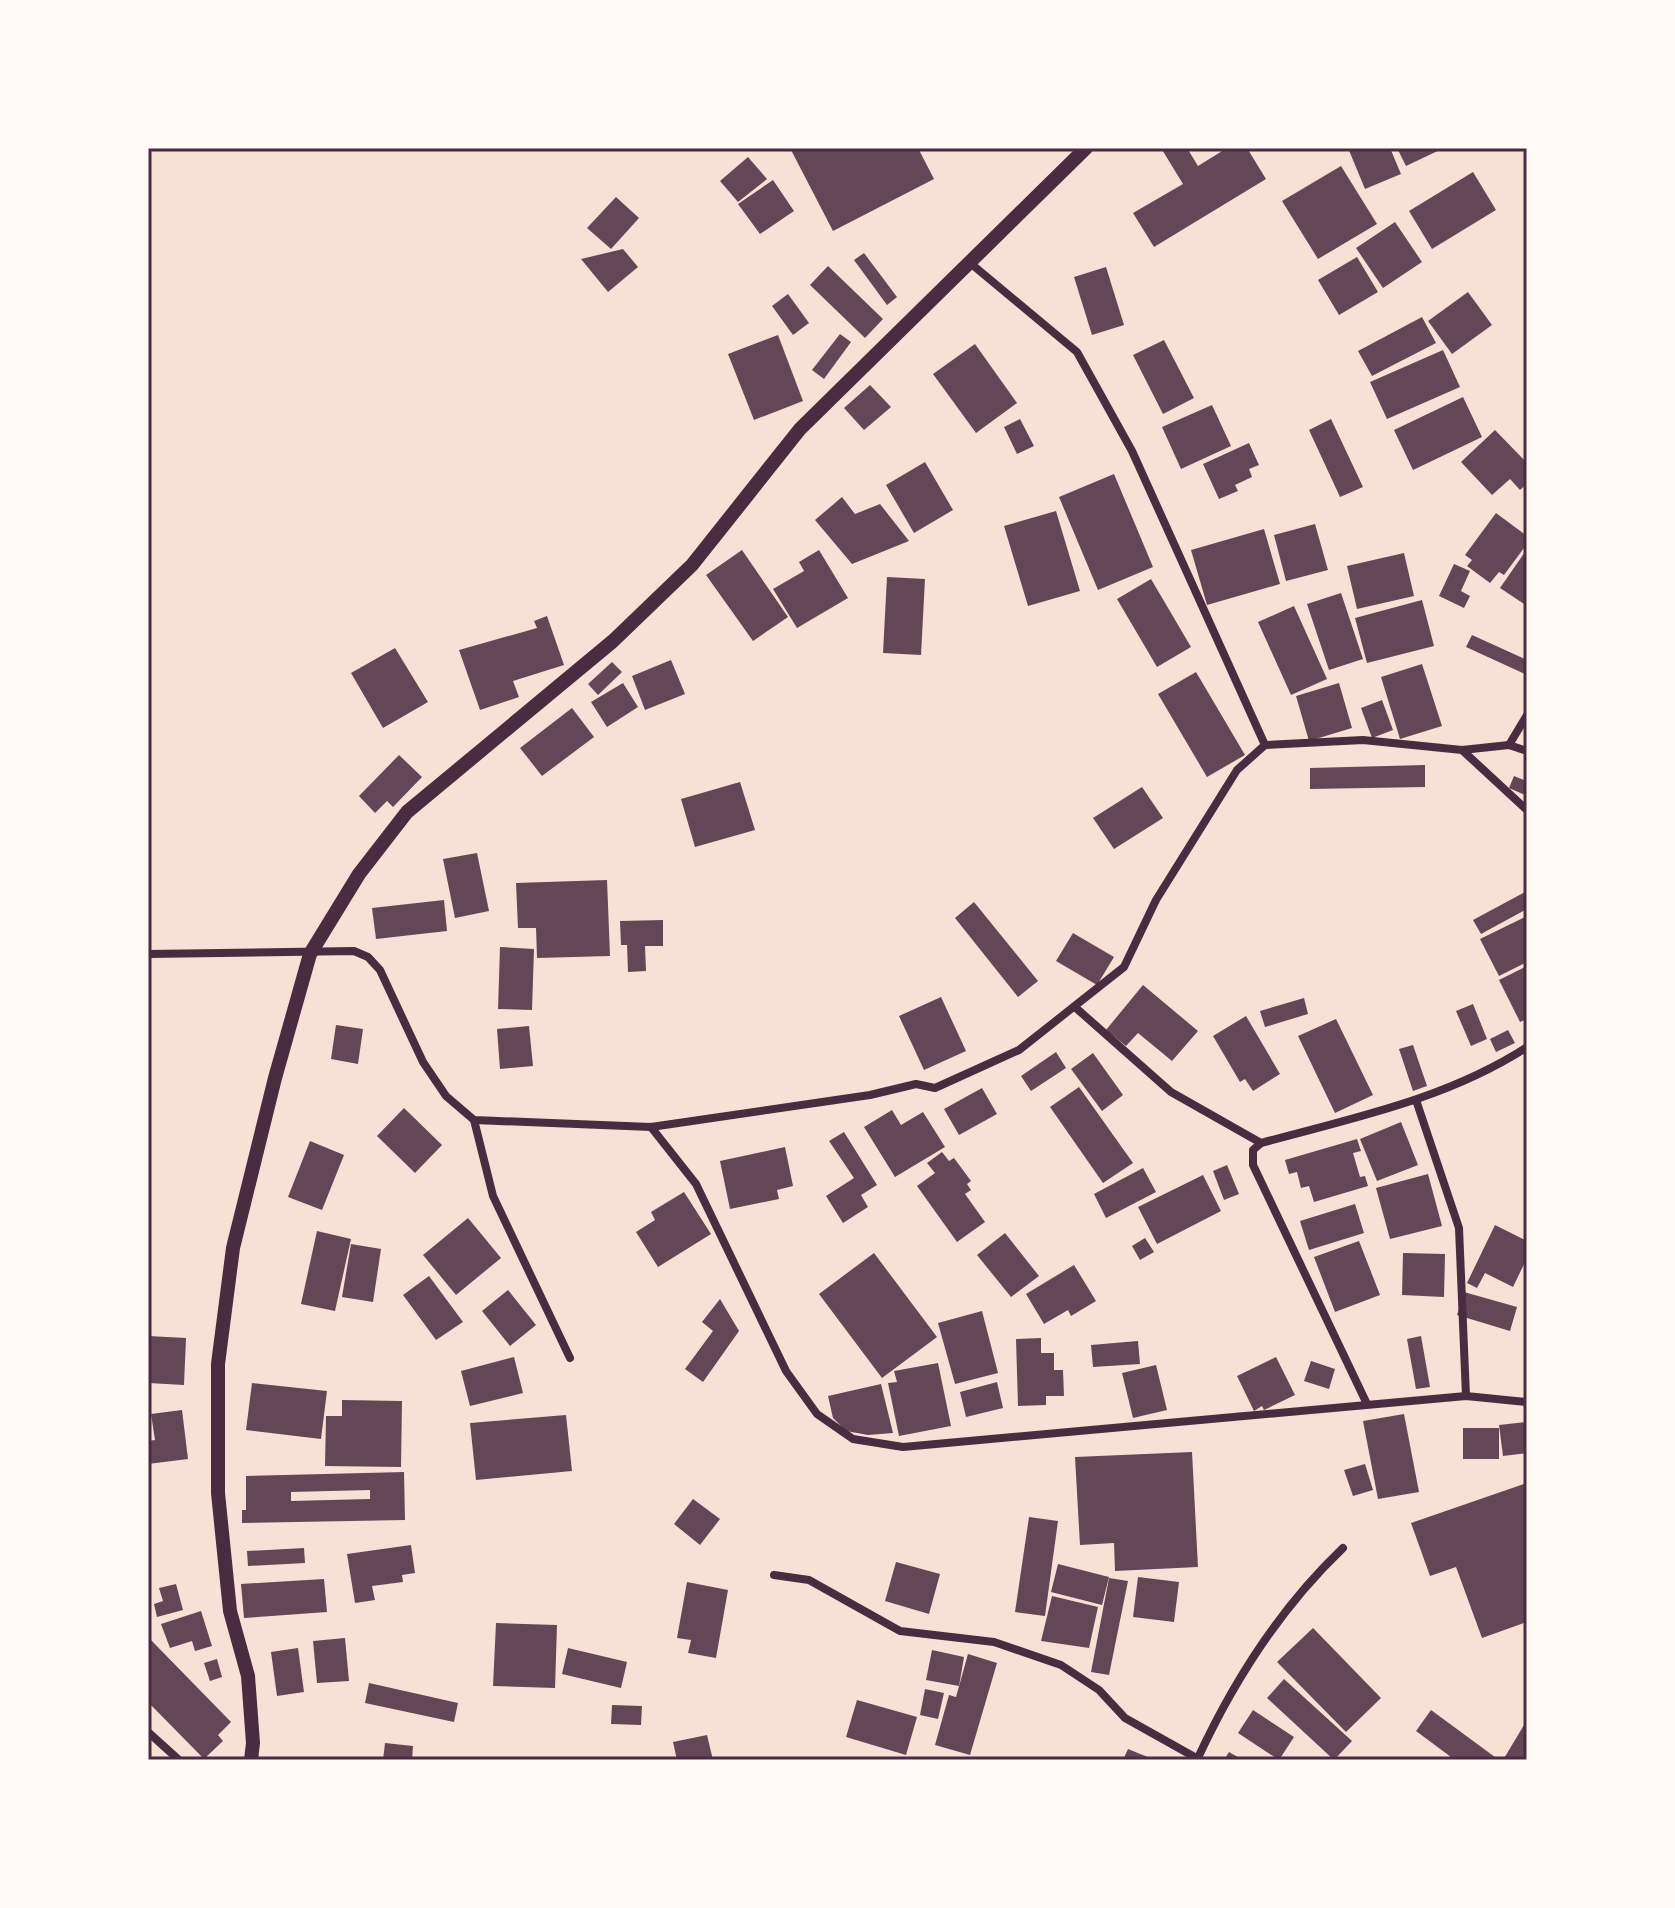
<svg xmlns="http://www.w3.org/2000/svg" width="1675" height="1908" font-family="'DejaVu Sans',sans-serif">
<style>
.building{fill:#644757;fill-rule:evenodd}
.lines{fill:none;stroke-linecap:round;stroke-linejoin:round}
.minor{stroke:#4a2c40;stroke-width:8}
.tertiary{stroke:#4a2c40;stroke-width:14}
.neatline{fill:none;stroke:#4a2c40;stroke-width:3}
</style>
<rect width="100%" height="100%" fill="#f7e1d7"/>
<g class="building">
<path d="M790,148H918L934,179L833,231Z"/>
<path d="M1161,148H1187L1198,166L1227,148H1247L1266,179L1154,247L1133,213L1183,184Z"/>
<path d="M1348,148H1390L1401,174L1365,189Z"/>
<path d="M1397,148H1444L1406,166Z"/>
<path d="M748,157L767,179L738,202L720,181Z"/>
<path d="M1341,166L1377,224L1318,259L1282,201Z"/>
<path d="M1473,172L1496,210L1432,249L1409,211Z"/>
<path d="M773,180L794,211L760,234L738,204Z"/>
<path d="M616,197L639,218L611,249L587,228Z"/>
<path d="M1395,222L1422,262L1383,288L1356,248Z"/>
<path d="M623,249L638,267L608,292L581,259Z"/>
<path d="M864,253L897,297L887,305L854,260Z"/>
<path d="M1357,257L1378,292L1339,315L1318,280Z"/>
<path d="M828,266L883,319L865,338L810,285Z"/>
<path d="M1106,267L1124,325L1092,335L1074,277Z"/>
<path d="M1468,292L1492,325L1452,354L1428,321Z"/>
<path d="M788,294L809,323L793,335L772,306Z"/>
<path d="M1422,317L1436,343L1372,376L1358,351Z"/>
<path d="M840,334L851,342L824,379L812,370Z"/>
<path d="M778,335L803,401L754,420L728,354Z"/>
<path d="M1164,340L1194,398L1163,414L1133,355Z"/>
<path d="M975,344L1017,403L976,433L933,374Z"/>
<path d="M1443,350L1460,387L1387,419L1370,382Z"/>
<path d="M870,385L891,407L864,430L844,408Z"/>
<path d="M1463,397L1482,437L1413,470L1394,430Z"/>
<path d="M1212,405L1231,446L1181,469L1162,427Z"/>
<path d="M1020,419L1034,446L1017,454L1004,427Z"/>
<path d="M1331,419L1363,487L1340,497L1309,430Z"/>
<path d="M1495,430L1527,463V484L1520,490L1510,479L1492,495L1461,462Z"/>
<path d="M1249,443L1259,465L1249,469L1252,477L1235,485L1238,491L1219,499L1203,464Z"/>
<path d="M925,462L953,510L914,533L886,485Z"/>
<path d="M1114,474L1153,567L1098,590L1059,497Z"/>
<path d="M842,497L855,514L880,504L909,541L852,564L815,520Z"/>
<path d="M1056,511L1080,591L1028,606L1004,526Z"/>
<path d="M1496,513L1527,536V544L1504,575L1499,572L1490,583L1467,566L1472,560L1465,555Z"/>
<path d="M1315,524L1328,570L1286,581L1274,535Z"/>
<path d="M1264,529L1280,584L1207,605L1191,550Z"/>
<path d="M1527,549V606L1500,588Z"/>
<path d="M742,550L788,617L753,641L706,575Z"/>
<path d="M819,550L848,598L797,628L773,589L804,571L799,562Z"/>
<path d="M1404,553L1414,596L1357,609L1347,566Z"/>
<path d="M1454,564L1470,571L1461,591L1470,596L1464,608L1439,596Z"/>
<path d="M887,577L925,579L921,655L883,653Z"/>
<path d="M1151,579L1191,647L1157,667L1117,599Z"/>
<path d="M1341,593L1363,659L1329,670L1307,604Z"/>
<path d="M1422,600L1434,646L1367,663L1355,618Z"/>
<path d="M1294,606L1327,679L1291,695L1258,622Z"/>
<path d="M547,616L564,665L513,681L519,697L480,710L459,650L537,628L534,621Z"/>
<path d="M1472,635L1527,660V675L1466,647Z"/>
<path d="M395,648L428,702L383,728L351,673Z"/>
<path d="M671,660L685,694L645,710L632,676Z"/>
<path d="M612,662L622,672L598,695L588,684Z"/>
<path d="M1422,664L1442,726L1400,739L1381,677Z"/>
<path d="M1196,672L1245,755L1207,777L1158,694Z"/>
<path d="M623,683L638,707L607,727L591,702Z"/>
<path d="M1339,683L1352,728L1309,741L1296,696Z"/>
<path d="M1382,700L1393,730L1372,738L1361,708Z"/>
<path d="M572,708L594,737L542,776L520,748Z"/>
<path d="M399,755L422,777L393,807L387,801L375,813L359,796Z"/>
<path d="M1425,765V787L1310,789V768Z"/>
<path d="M1527,774V796L1509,788L1514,776L1524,780Z"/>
<path d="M740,782L755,830L695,847L681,799Z"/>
<path d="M1142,787L1163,818L1114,849L1093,818Z"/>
<path d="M477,853L489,911L455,918L443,859Z"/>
<path d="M607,880L610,956L537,958L536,928H518L516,883Z"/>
<path d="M1527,891V909L1481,934L1473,920Z"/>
<path d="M444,900L447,931L376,939L372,908Z"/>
<path d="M974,902L1038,981L1018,997L955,918Z"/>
<path d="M1527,916V962L1499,976L1480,939Z"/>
<path d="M663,920V946H645L646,971L628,972L627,945H621L620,921Z"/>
<path d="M1073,933L1114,957L1097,985L1056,961Z"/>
<path d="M500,947L534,949L532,1010L498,1009Z"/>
<path d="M1527,966V1019L1520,1022L1499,980Z"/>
<path d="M1143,985L1198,1031L1172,1061L1138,1033L1126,1046L1106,1030Z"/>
<path d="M941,997L966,1051L924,1070L899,1016Z"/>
<path d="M1304,998L1308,1014L1265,1027L1260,1011Z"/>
<path d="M1473,1004L1487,1039L1471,1046L1456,1011Z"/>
<path d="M1246,1016L1280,1074L1253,1091L1245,1079L1240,1082L1213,1036Z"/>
<path d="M1336,1019L1373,1095L1335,1113L1298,1036Z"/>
<path d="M336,1025L363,1029L358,1064L331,1059Z"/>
<path d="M529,1026L533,1066L500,1069L497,1029Z"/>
<path d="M1508,1030L1515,1043L1496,1052L1490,1039Z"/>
<path d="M1413,1045L1427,1086L1413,1091L1399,1049Z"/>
<path d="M1056,1052L1066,1068L1031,1091L1021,1076Z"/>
<path d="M1093,1053L1123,1095L1102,1111L1071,1069Z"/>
<path d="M1079,1087L1133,1163L1103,1183L1050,1107Z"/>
<path d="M982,1088L997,1114L959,1135L944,1109Z"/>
<path d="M404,1108L442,1145L415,1173L377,1136Z"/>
<path d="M892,1110L901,1125L923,1112L945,1147L895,1177L864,1127Z"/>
<path d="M1401,1122L1418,1165L1377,1181L1360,1139Z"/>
<path d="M844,1132L877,1185L861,1195L868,1207L843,1223L826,1196L854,1178L829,1141Z"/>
<path d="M1357,1139L1361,1151L1353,1153L1360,1177L1365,1176L1368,1186L1314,1202L1309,1186L1301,1188L1297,1172L1289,1174L1285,1160Z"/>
<path d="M310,1141L344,1155L322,1210L288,1197Z"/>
<path d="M785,1147L793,1186L777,1190L779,1199L730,1209L720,1161Z"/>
<path d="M942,1152L949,1161L954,1158L971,1181L967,1184L971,1190L965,1194L985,1222L957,1242L917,1186L935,1173L927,1163Z"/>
<path d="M1227,1165L1239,1194L1224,1200L1213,1171Z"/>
<path d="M1143,1168L1156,1192L1106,1218L1094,1194Z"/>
<path d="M1428,1174L1442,1226L1390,1239L1376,1188Z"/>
<path d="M1203,1175L1221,1211L1157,1244L1138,1207Z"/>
<path d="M684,1192L711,1234L658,1267L636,1232L655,1220L651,1212Z"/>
<path d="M1355,1204L1364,1233L1309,1250L1300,1221Z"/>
<path d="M468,1218L501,1258L456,1295L423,1255Z"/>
<path d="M1495,1225L1527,1241V1258L1513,1287L1485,1273L1477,1288L1467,1283Z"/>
<path d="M317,1231L351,1239L335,1311L301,1304Z"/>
<path d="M1005,1233L1039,1276L1011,1297L977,1255Z"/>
<path d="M1145,1238L1154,1252L1140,1260L1132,1246Z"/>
<path d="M1359,1241L1380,1295L1335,1312L1314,1257Z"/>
<path d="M351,1244L381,1249L373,1302L342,1297Z"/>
<path d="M874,1253L937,1337L882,1378L819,1294Z"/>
<path d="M1403,1253L1445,1254L1444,1297L1402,1295Z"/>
<path d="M1074,1265L1096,1301L1071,1316L1068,1310L1044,1324L1026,1294Z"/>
<path d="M429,1276L463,1322L436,1340L403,1295Z"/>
<path d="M508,1290L536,1325L510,1346L482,1311Z"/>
<path d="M1464,1292L1517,1307L1510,1331L1457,1315Z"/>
<path d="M720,1299L739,1331L703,1382L685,1369L713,1331L702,1322Z"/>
<path d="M982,1311L998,1373L955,1384L938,1323Z"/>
<path d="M148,1336L186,1338L184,1385L148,1383Z"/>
<path d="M1421,1336L1430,1387L1416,1389L1407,1339Z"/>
<path d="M1041,1338V1353H1054V1370H1063L1064,1396H1046V1405L1018,1406L1016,1339Z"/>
<path d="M1138,1341L1140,1364L1093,1367L1091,1345Z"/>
<path d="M514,1357L523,1393L470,1406L461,1371Z"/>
<path d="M1276,1357L1295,1395L1264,1410L1262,1406L1254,1411L1237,1376Z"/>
<path d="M1311,1361L1335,1369L1329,1389L1304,1381Z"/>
<path d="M938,1363L951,1426L899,1436L888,1383L897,1382L894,1371Z"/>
<path d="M1156,1365L1167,1410L1133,1418L1122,1373Z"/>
<path d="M997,1382L1003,1408L966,1417L960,1392Z"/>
<path d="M252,1383L327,1391L321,1439L246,1430Z"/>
<path d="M881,1384L893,1433L868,1435L846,1431L833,1418L828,1396Z"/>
<path d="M342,1400L402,1401L401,1467L325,1466L326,1416H342Z"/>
<path d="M182,1410L188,1459L148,1464V1441L155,1440L151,1414Z"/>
<path d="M1404,1414L1419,1492L1378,1499L1363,1421Z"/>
<path d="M566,1415L572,1471L476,1480L470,1423Z"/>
<path d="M1527,1422V1453L1503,1456L1499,1425Z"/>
<rect x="1463" y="1428" width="36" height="31"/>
<path d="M1192,1452L1198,1567L1115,1571L1114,1543L1080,1545L1075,1457Z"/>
<path d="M1365,1464L1373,1490L1353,1496L1344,1470Z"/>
<path d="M404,1472L405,1520L242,1523V1510H246V1476ZM370,1490V1499L291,1501V1492Z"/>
<path d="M1527,1483V1622L1482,1638L1456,1567L1430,1576L1411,1523Z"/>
<path d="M693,1499L720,1519L700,1545L674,1524Z"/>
<path d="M1029,1517L1058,1521L1045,1616L1015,1612Z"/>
<path d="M411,1545L415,1573L402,1575L403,1582L372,1586L375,1600L355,1603L347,1554Z"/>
<path d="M304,1548L305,1563L248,1566L247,1551Z"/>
<path d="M896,1562L940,1574L929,1614L885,1601Z"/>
<path d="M1058,1564L1109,1577L1102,1605L1051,1592Z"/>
<path d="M1138,1577L1179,1582L1174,1622L1133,1617Z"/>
<path d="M1109,1578L1128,1581L1109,1675L1091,1672Z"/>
<path d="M324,1579L327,1612L244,1618L241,1584Z"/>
<path d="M687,1582L728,1590L716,1658L688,1653L691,1640L677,1638Z"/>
<path d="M176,1584L183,1610L157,1617L154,1604L163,1601L159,1588Z"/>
<path d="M1052,1596L1098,1607L1089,1648L1041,1641Z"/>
<path d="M201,1611L212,1646L195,1651L192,1641L170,1648L161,1624Z"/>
<path d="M496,1623L557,1625L555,1688L493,1686Z"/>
<path d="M1313,1628L1381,1698L1346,1732L1277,1662Z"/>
<path d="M148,1637L231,1722L218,1735L223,1741L204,1759L148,1702Z"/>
<path d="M345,1638L349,1681L317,1683L313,1641Z"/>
<path d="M298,1648L304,1692L277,1696L271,1652Z"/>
<path d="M568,1648L627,1662L621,1688L562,1674Z"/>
<path d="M932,1650L964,1657L959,1686L926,1680Z"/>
<path d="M968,1654L997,1663L970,1755L935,1745L949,1695L956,1697Z"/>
<path d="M217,1659L222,1677L210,1681L204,1663Z"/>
<path d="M1284,1679L1352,1741L1334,1760L1267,1698Z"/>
<path d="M369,1683L458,1703L454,1722L365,1703Z"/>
<path d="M925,1689L944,1693L938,1719L920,1715Z"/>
<path d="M857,1700L917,1717L906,1755L846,1737Z"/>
<path d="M612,1705L642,1706L641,1725L611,1724Z"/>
<path d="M1253,1710L1294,1737L1279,1760L1238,1733Z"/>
<path d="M1431,1710L1499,1760H1455L1416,1731Z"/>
<path d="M1524,1725L1527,1727V1760H1503Z"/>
<path d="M707,1735L713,1760H677L673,1742Z"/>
<path d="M385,1743L413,1746L412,1760H383Z"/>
<path d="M1128,1749L1155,1760H1123Z"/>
<path d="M1229,1752L1243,1760H1224Z"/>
</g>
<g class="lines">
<g class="minor">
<path d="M969,262L1077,352L1132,451L1265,745"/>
<path d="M1509,745L1527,715"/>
<path d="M1462,750L1527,810"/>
<path d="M148,954L354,951L368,957L380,970L423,1062L446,1096L474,1120L651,1127L870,1095L916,1084L935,1088L1019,1050L1124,967L1156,900L1237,770L1265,745L1363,740L1462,750L1509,745L1527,751"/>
<path d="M1076,1008L1171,1092L1261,1143"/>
<path d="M1416,1100L1459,1228L1466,1396"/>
<path d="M474,1120L493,1196L570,1358"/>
<path d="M651,1127L696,1184L786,1371L817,1414L853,1439L903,1447L1466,1396L1527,1402"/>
<path d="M1367,1404L1253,1165V1150L1261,1143C1352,1118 1447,1099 1527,1047"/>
<path d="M774,1575L809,1580L900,1631L994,1642L1061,1665L1099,1690L1125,1718L1200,1760"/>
<path d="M148,1732L179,1760"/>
<path d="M1197,1760C1233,1682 1281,1607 1343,1548"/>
</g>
<path class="tertiary" d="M251,1760L253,1743L248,1676L230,1611L218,1493V1364L233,1248L275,1078L310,954L359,874L407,812L613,641L692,565L800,429L1086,148"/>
</g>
<rect width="1675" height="1908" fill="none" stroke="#fffaf5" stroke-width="300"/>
<rect x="150" y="150" width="1375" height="1608" class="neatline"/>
</svg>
